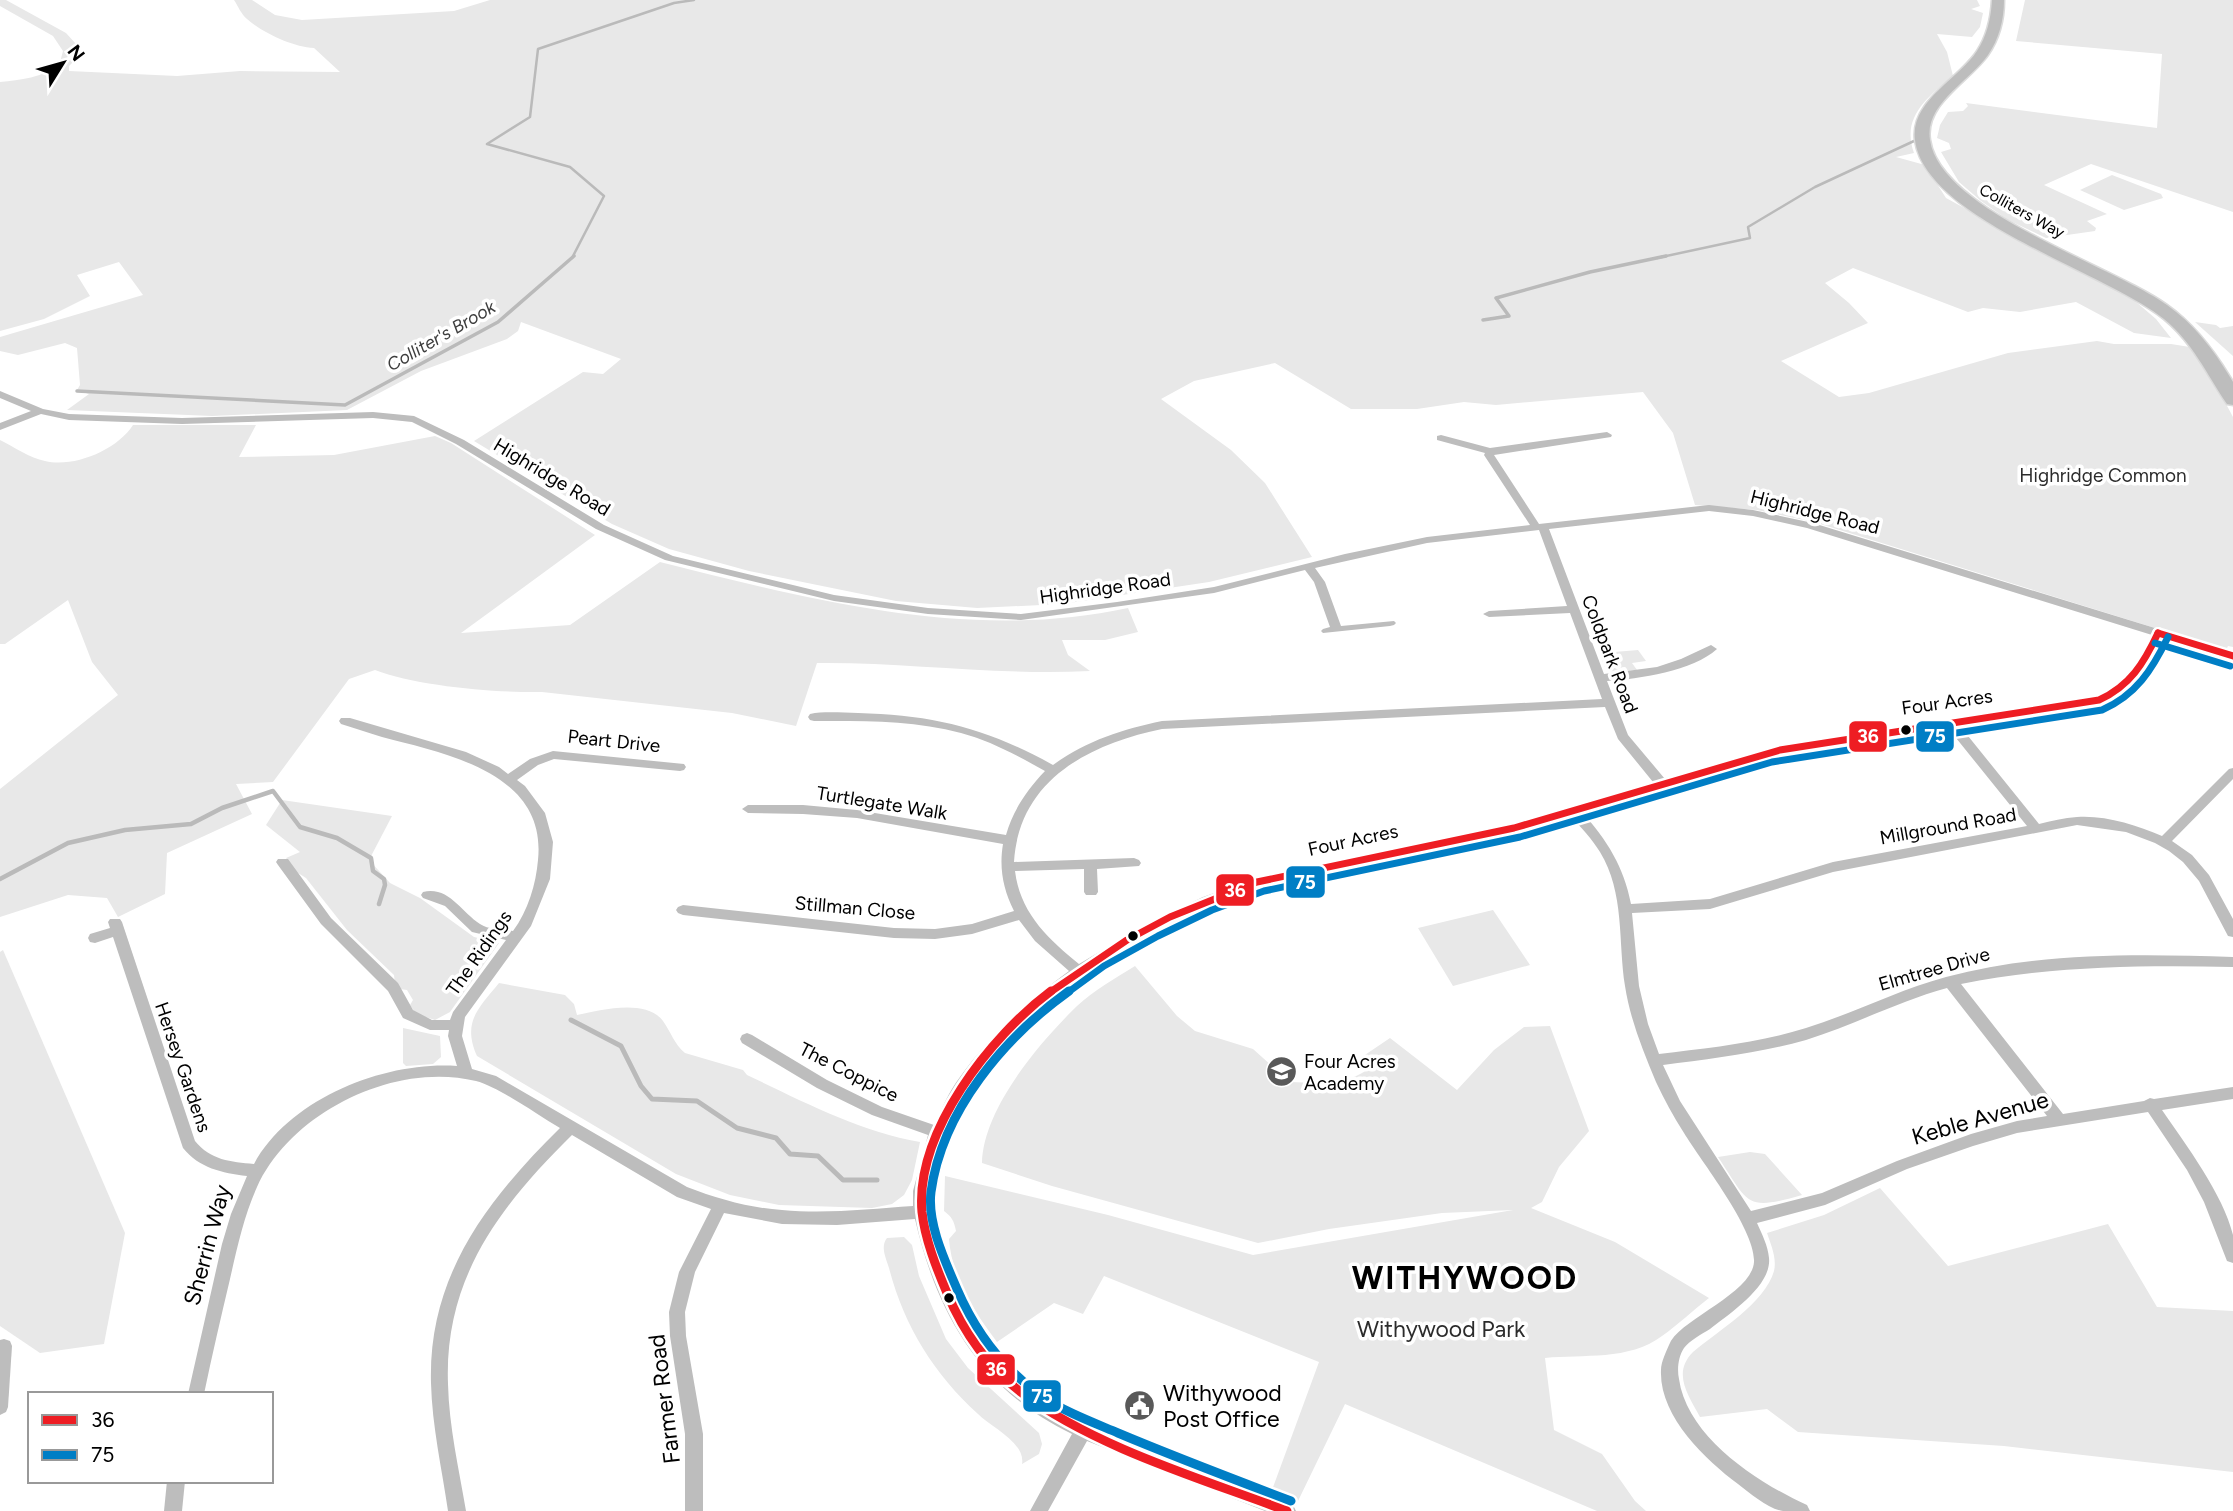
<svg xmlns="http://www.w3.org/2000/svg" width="2233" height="1511" font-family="Figtree,sans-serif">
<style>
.green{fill:#e8e8e8}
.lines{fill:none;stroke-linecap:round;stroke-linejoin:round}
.stream-far3{stroke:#bababa;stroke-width:2.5}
.stream-far2{stroke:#bababa;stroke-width:3.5}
.stream-far1{stroke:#bababa;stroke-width:4.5}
.stream{stroke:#bababa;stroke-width:5}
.highway-casing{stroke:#dbdbdb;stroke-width:3}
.street{fill:#bdbdbd;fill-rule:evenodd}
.highway{fill:#bdbdbd;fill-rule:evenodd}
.bus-1-far1-casing{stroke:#fff;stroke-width:12}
.bus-1-casing{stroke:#fff;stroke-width:14}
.bus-2-far1-casing{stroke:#fff;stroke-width:12}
.bus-2-casing{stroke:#fff;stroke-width:14}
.bus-1-far1{stroke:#ee1d23;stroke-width:7}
.bus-1{stroke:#ee1d23;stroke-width:9}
.bus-2-far1{stroke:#007ec5;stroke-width:7}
.bus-2{stroke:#007ec5;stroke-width:9}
.bus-dot{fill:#000;stroke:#fff;stroke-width:2.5}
.labels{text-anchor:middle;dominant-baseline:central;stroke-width:7;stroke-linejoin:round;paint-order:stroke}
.far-street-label{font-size:16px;fill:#000;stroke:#fff}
.far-water-label{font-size:18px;font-style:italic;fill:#3d3d3d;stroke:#fff}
.park-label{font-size:19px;fill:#2c2c2c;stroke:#fff}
.street-label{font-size:19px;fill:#000;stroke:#fff}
.poi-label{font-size:19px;fill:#000;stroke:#fff;text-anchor:start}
.near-street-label{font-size:23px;fill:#000;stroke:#fff}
.near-park-label{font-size:23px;fill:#2c2c2c;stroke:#fff}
.near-poi-label{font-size:23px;fill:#000;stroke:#fff;text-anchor:start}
.near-district-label{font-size:32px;font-weight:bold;letter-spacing:2px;fill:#000;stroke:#fff}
.line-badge{stroke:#fff;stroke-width:2.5}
.badge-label{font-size:19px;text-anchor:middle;font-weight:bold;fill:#fff}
</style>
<rect width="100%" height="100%" fill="#fff"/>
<g class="green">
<path d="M0,0H6L66,33L76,44L75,60L69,66V71L177,76L240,71L340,72L314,48C293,47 263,33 247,19C241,14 238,6 234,0H252L275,15L302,20L454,11L490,0H1977L1980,6L1971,9L1983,13L1980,27L1972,37L1937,34L1947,52L1953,76C1927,98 1901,117 1914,153L1896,157L1925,165L1946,198L2135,301L2156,319L2171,338L2134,333L2076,302L2020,312L1983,308L1968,312L1853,268L1825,283L1849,303L1868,323L1781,361L1839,397L1869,393L2008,353L2097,341L2114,344H2171L2196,348L2233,417V647L2228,646L2226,650L1814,522L1757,510L1695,505L1673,433L1643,392L1496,405L1464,402L1417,409H1351L1275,363L1194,381L1161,399L1231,450L1265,483L1312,557L1209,582L1062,604L977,608L896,601L749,571L669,549L612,524L474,441L583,372L603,374L621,359L521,322L518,331L507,339L421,371L347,410L212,416L67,410L89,394L77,390L80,385L77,348L65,343L18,355L0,351V337L143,295L119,262L77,275L90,296L44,319L0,331V82C20,80 43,77 59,66L63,51L53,36L0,6Z"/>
<path d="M2025,0H2233V212L2091,164L2044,185L2107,214L2087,221L2096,228L2095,231L2046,238L2008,220L1981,201L1959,182L1941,152L1951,149L1949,143L1937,138L1940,125L1948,112L1963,111L1968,106L1966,103L2157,128L2162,54L2016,41Z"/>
<path d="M2112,175L2161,194L2163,198L2124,210L2080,190Z"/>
<path d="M2195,322L2216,325L2220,328L2233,326V356Z"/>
<path d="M133,425H256L239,457L334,455L435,436L451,443L595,535L461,633L570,625L660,562C812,600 971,642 1128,608L1138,632L1105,640H1062L1068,655L1090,671C999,676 908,662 817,663L796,726L732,713L542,692C496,693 416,686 375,670L349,679L273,782L236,784L252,814L167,853L165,894L118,917L107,898L68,895L0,917V789L118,695L92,662L68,600L5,644H0V440C14,447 30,458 45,461C74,468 117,450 133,425Z"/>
<path d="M1638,650L1646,661L1632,663L1637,670L1607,672L1600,655L1603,653Z"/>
<path d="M282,800L392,816L369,860L390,883L420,898L474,937L499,943L450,1012L435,1020L416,1014L410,1005L413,1000L407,990L400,989L395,984L394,975L347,930L306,878L295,871L286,858L300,852L266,825Z"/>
<path d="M1493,910L1530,965L1453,986L1418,928Z"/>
<path d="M3,950L125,1233L104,1344L40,1353L0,1326V952Z"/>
<path d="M1135,966L1177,1016L1195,1031L1253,1049L1290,1082C1317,1083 1344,1086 1367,1070L1356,1061L1390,1038L1457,1090L1494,1050L1524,1027L1550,1026L1589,1131L1559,1167L1542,1202L1531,1208L1615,1242L1709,1298C1693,1310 1678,1325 1662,1336C1629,1361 1583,1354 1545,1358L1554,1430L1602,1454L1635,1501L1646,1511H1597L1345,1404L1298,1501L1272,1490L1319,1362L1104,1276L1083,1314L1054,1303L997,1342C974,1311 952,1279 949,1239L956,1231C954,1221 952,1217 944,1211L945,1176L1108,1215L1253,1255L1513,1210L1442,1213L1329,1229L1258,1243L1052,1186L982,1163C983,1109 1039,1043 1077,1006C1094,990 1116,978 1135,966Z"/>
<path d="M499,983L565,995L574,1004L577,1015C600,1010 646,998 663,1021C671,1032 674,1044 685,1053L743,1070L747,1075C802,1101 859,1131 920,1142L912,1180L904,1195L892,1204L872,1208L779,1205L730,1195L676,1174L477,1056C462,1022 478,1009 499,983Z"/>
<path d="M403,1028L440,1036L441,1057L433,1064L406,1066L403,1063Z"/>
<path d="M1750,1152L1765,1154L1802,1195C1744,1212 1749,1203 1718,1157Z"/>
<path d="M1880,1188L1948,1266L2108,1224L2157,1307L2233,1311V1472L2004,1446L1798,1432L1767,1409L1700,1417C1688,1395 1672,1373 1693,1352C1718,1331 1765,1303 1774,1271C1777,1258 1771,1245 1767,1233L1824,1215Z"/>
<path d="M904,1237L912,1245L919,1276L946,1339L968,1368L1039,1433L1042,1444L1039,1454L1022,1464C1026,1443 991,1427 978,1414C934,1374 904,1326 889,1268C886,1258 880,1247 887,1238Z"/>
</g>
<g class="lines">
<g class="stream-far3">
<path d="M572,258L604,196L570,167L487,144L530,117L538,49L674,3L694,0"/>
<path d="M1657,258L1750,238L1748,227L1815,187L1914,141"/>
</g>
<g class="stream-far2">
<path d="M1483,320L1509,316L1496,298L1590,272L1666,256"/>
<path d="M77,391L345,405L498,322L574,256"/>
</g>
<path class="stream-far1" d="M0,879L68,843L125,830L191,824L222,808L273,791L300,827L337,838L371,858L373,871L384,879L385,885L379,904"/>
<path class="stream" d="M571,1020L621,1046L641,1086L652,1099L697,1101L737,1128L776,1138L790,1154L818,1156L843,1180H877"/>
<defs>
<path id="highway" d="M1992,0H2004C2004,20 1999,39 1988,55C1970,81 1924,104 1930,140C1940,211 2111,265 2167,305C2194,324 2213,349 2230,377L2233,382V405L2227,404C2206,373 2193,343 2164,319C2104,271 1925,219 1915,140C1910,101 1959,79 1977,51C1987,36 1991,18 1992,0Z"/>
</defs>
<use href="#highway" class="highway-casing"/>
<g class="street">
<path d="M0,391L43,409L69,414L182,418L373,412L414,416L464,440L604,525L673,556L834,595L928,608L1021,614L1117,602L1214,587L1345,554L1427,537L1530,525L1484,455L1485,453L1437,440V436L1441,435L1490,448L1607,432L1612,435L1611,437L1494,455L1539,524L1709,505L1753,510L1813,523L2233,652V660L2162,638C2147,671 2136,693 2099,704L1960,726L2039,824C2051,821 2064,818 2077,817C2105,815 2136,825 2162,836L2229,769L2233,768V779L2172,841L2192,855L2209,875L2233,919V937L2228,936L2199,881L2183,862L2169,851L2155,843L2126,832L2077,825L1833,872L1710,909L1632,913L1639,986L1648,1024L1659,1054C1708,1048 1759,1043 1806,1028C1854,1013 1898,990 1946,977C2039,952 2138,954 2233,957V967C2141,965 2051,966 1961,984L2063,1114L2144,1101L2150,1098L2154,1099L2233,1087V1099L2162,1110C2186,1145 2223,1194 2233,1235C2233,1244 2233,1254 2233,1263L2227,1261L2204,1202L2187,1170L2148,1112L2017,1133L1973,1146L1907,1169L1825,1205L1757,1223C1762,1234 1768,1246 1769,1258C1772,1286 1729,1314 1710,1329C1702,1334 1689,1341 1684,1348C1678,1357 1677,1370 1679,1379C1687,1437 1758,1483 1807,1505L1810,1511C1801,1511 1792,1511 1783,1511C1768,1509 1750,1493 1738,1484C1705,1459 1659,1416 1661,1370C1661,1362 1666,1352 1669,1345C1678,1320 1752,1294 1754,1262C1756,1230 1701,1161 1684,1133C1673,1116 1664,1099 1656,1082C1643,1051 1630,1019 1625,986C1618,942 1625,893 1600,852C1592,839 1581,827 1570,816C1501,836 1430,850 1359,865C1309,876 1260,884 1213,904C1103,950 969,1037 937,1159C934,1171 929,1184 928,1197C928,1221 937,1245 944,1267C959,1313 986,1355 1024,1386C1056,1413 1095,1428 1134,1444C1186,1465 1240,1484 1293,1505L1296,1511H1265L1087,1441L1048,1511H1030L1072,1434C981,1390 937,1315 915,1219L837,1225L782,1224L724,1213L695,1272L685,1312L686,1336L703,1434V1511H685V1434L670,1336L669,1312L679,1272L711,1209L677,1197L572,1135C500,1206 444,1278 448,1384C449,1427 459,1469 466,1511H448C442,1469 432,1426 431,1383C428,1276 487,1200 560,1128C538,1115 499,1087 476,1081C395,1061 291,1112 257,1187C244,1216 237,1248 230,1279C221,1317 212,1355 204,1394H188L222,1244L231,1214L247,1176C222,1173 199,1168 183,1148L113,937L95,943L90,942L88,938L90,934L110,928L108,922L110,919H120L122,922L195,1141C210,1160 231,1162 254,1164C290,1098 385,1061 457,1066L448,1036L449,1030H430L403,1018L388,991L321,924L278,865L276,862L278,859H288L331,918L398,983L413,1010L432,1020H450L453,1012L506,940L472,932L445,906L423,898L421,895L423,892C449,886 461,912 480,924C489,930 502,929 513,931C528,911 536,884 538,860C547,773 447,754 382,737C368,733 355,728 341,724L339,721L341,718H350L466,752L499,767L508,774L530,759L553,751L684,764L686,767L684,770L680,771L554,759L538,765L517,780L525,786L545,813L553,842L550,879L531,926L465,1017L462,1036L472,1069L496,1076L687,1187C718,1199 750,1208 782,1210C826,1214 870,1209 913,1206V1191L928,1135L872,1115L817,1088L742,1043L740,1039L742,1035L747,1033L752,1035L827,1080L882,1107L934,1125C942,1109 949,1091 960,1077C990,1035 1028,1001 1069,971L1035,941L1019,920L972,934L935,939L894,938L683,915L678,913L676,910L678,907L683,905L894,928L935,929L972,924L1014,911C1003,889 999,868 1003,844L857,818L803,814L748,813L742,809L748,805H803L857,810L1006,835C1013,810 1027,790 1045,771C1018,756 991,741 961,733C913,720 863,721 814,721L810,720L808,717L810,714C825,711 843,713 858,713C934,715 986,728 1053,765C1086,741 1123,729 1162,721L1602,699L1570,613L1489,617L1483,614L1489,611L1567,606L1539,530L1427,543L1315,568L1325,582L1341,626L1394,621L1396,623L1394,625L1390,626L1323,633L1321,631L1323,629L1330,627L1314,582L1305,570L1214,593L1021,620L928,614L834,601L665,560L596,529L456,444L412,422L373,418L182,424L69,420L41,414L0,430V423L31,411L0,398ZM1709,511L1753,516L1807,528L2152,635C2137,665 2130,683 2097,697L1770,748L1665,779L1628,735L1607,681C1639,679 1693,671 1717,649L1711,645L1681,659L1657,667L1604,674L1549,529ZM1605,707L1618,739L1653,782L1517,823L1256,878L1203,897L1148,923L1079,964C1048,939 1020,913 1015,871L1084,869V892L1086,895H1096L1098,892L1097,869L1139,866L1141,863L1139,860L1134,858L1014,862C1019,779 1090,744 1162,729ZM1948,728L2027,826L1833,862L1710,899L1631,904C1624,867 1607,840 1582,812L1771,756ZM1947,988L2047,1116L2017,1121L1971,1134L1897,1161L1822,1193L1751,1211L1680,1101L1663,1065C1711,1059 1760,1053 1806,1040C1854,1025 1899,1001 1947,988Z"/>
<path d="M4,1339L10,1341L12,1346L8,1407L6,1412L0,1415V1340Z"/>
<path d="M167,1481H185L182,1511H164Z"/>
</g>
<use href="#highway" class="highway"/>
<defs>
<g id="bus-1-far1">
<path d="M2158,633L2233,656"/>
<path d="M1049,993L1127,940L1170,917L1257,882L1514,828L1780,750L2099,700C2130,686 2144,663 2158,633"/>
</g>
<path id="bus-1" d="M1051,991C991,1036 915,1132 922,1212C925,1239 936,1267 947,1293C963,1331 988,1367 1022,1393C1097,1448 1200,1478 1287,1511"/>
<g id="bus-2-far1">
<path d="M2155,643L2230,666"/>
<path d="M1067,993L1104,966L1158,936L1212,910L1264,891L1520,837L1772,762L2102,710C2136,695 2152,670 2168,637"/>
</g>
<path id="bus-2" d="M1069,991C1005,1037 942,1110 931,1192C927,1223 945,1261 957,1289C975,1331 1004,1369 1041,1396C1065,1412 1092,1422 1118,1433C1175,1457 1233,1479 1291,1501"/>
</defs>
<use href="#bus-1-far1" class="bus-1-far1-casing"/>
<use href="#bus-1" class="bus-1-casing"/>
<use href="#bus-2-far1" class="bus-2-far1-casing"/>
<use href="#bus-2" class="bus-2-casing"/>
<use href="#bus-1-far1" class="bus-1-far1"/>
<use href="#bus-1" class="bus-1"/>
<use href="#bus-2-far1" class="bus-2-far1"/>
<use href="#bus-2" class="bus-2"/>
</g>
<defs>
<symbol id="school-disc" viewBox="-11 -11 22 22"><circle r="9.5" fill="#595959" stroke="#fff"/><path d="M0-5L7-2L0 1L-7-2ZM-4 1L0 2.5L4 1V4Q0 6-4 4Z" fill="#fff"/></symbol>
<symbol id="civic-disc" viewBox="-11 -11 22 22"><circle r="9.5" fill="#595959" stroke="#fff"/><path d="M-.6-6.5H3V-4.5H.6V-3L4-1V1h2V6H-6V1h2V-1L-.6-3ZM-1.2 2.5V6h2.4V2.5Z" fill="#fff"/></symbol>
</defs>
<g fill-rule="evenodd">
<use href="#school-disc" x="1264" y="1054" width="35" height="35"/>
<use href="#civic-disc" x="1122" y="1388" width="35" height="35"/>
</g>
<g class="bus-dot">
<circle cx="1906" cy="730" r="6"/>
<circle cx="1133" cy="936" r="6"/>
<circle cx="949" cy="1298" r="6"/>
</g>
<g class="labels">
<g class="far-street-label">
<text transform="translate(2022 211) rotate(29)">Colliters Way</text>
</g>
<g class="far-water-label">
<text transform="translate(441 336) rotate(-30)">Colliter's Brook</text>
</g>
<g class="park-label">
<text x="2103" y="475">Highridge Common</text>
</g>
<g class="street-label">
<text transform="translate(552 477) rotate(31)">Highridge Road</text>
<text transform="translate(1815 512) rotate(14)">Highridge Road</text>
<text transform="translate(1105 588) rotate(-8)">Highridge Road</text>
<text transform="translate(1610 654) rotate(69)">Coldpark Road</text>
<text transform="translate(1947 702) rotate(-8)">Four Acres</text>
<text transform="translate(614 741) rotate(6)">Peart Drive</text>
<text transform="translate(882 803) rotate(9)">Turtlegate Walk</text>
<text transform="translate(1948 826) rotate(-10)">Millground Road</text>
<text transform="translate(1353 840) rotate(-12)">Four Acres</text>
<text transform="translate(855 908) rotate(5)">Stillman Close</text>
<text transform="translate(479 953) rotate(-55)">The Ridings</text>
<text transform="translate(1934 969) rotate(-16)">Elmtree Drive</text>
<text transform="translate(183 1067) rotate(71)">Hersey Gardens</text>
<text transform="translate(849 1072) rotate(27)">The Coppice</text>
</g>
<g class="poi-label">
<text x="1304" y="1061">Four Acres<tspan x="1304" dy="22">Academy</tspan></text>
</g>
<g class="near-street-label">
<text transform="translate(1980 1118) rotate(-16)">Keble Avenue</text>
<text transform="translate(207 1245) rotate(-75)">Sherrin Way</text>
<text transform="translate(664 1399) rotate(-97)">Farmer Road</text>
</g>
<g class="near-park-label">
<text x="1441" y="1329">Withywood Park</text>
</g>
<g class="near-poi-label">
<text x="1163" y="1393">Withywood<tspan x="1163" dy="26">Post Office</tspan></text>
</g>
<g class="near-district-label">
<text x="1465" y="1278">WITHYWOOD</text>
</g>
</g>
<g class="line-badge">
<rect x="1915" y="720" width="40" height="33" rx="7" fill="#007ec5"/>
<rect x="1848" y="720" width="40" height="33" rx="7" fill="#ee1d23"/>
<rect x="1285" y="865" width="41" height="34" rx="7" fill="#007ec5"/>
<rect x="1215" y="873" width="40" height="34" rx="7" fill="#ee1d23"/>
<rect x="976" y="1353" width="40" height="33" rx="7" fill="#ee1d23"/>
<rect x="1022" y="1379" width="40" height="34" rx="7" fill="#007ec5"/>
</g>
<g class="badge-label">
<text x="1935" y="743">75</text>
<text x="1868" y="743">36</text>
<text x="1305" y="889">75</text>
<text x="1235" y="897">36</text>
<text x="996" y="1376">36</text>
<text x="1042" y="1403">75</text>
</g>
<rect x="28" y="1392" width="245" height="91" fill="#ffffff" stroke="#999999" stroke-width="2"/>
<rect x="42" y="1415" width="35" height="10" fill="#ee1d23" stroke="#999999" stroke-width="2"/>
<text x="91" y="1427" font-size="21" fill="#000000">36</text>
<rect x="42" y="1450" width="35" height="10" fill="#007ec5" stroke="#999999" stroke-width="2"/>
<text x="91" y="1462" font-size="21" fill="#000000">75</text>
<g transform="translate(63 63) rotate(53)" stroke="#ffffff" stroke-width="5" paint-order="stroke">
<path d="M0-5L12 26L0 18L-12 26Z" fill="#000000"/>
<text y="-10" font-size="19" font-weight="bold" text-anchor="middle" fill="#000000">N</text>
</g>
</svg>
